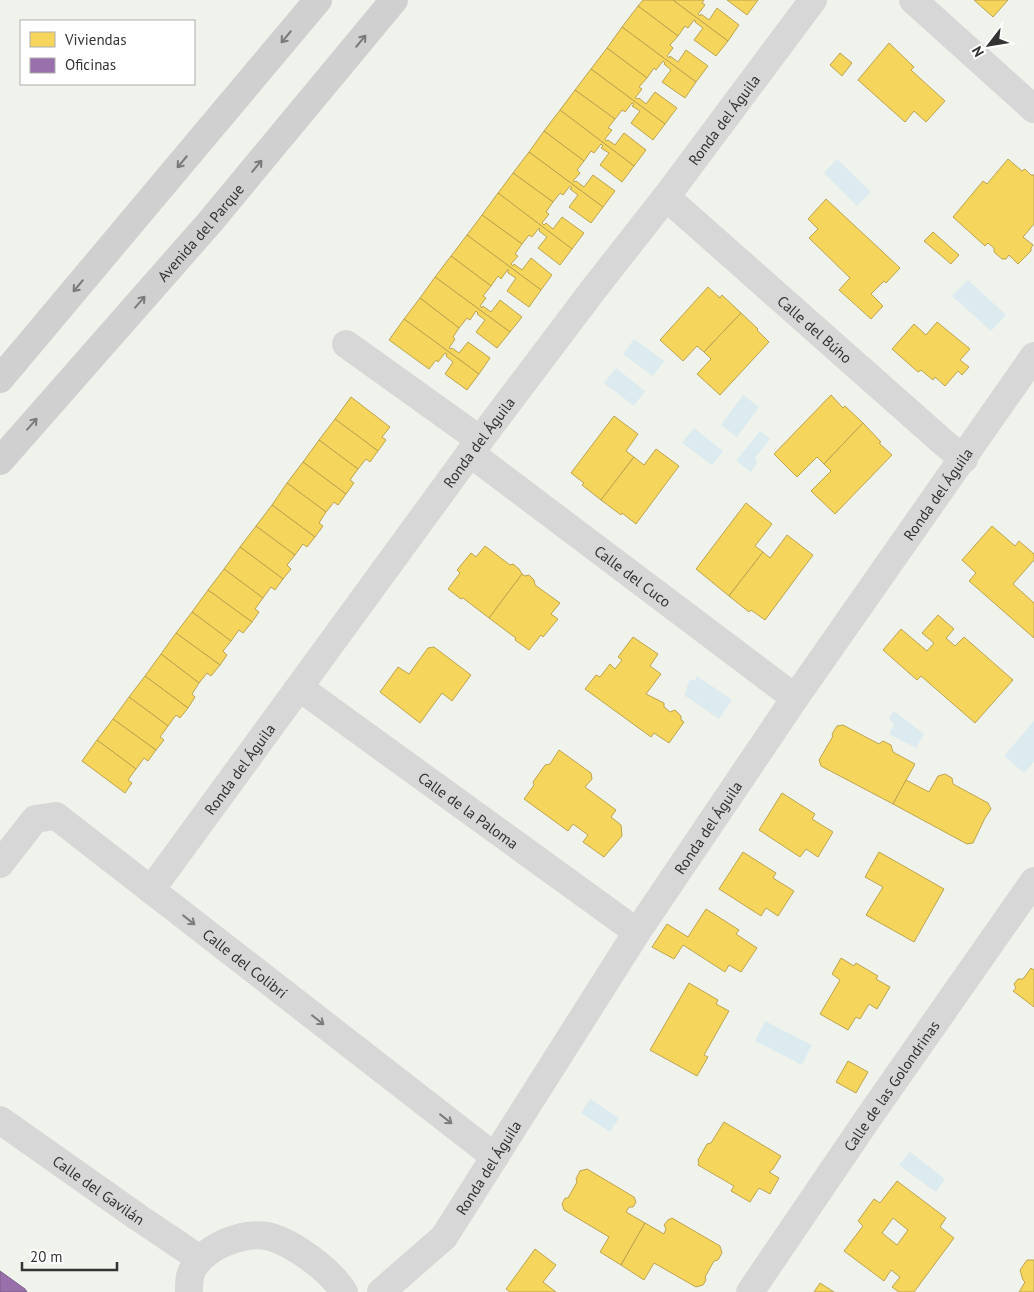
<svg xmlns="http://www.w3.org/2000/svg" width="1034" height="1292" font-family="'PT Sans',sans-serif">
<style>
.green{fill:#f0f3ec;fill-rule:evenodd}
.water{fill:#dcebf0}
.homes{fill:#f6d55c;stroke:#bca450;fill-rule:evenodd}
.offices{fill:#9970ab;stroke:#7a5e87}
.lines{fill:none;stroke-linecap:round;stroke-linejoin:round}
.street{stroke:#d7d7d7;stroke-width:28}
.secondary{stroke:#d0d0d0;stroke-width:28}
.oneway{stroke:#7a7a7a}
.oneway2{stroke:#7d7d7d}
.labels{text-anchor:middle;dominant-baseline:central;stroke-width:5;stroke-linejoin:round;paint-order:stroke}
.street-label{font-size:15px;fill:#333;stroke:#fff}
</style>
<rect width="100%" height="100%" fill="#fff"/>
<path class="green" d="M0,0H1034V1292H0ZM21,21H194V84H21Z"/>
<g class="water">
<path d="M837,159L871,192L857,206L824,173Z"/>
<path d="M968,280L1006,315L991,331L952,296Z"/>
<path d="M634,339L664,361L653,376L623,354Z"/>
<path d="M616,368L645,391L634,406L604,383Z"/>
<path d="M743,395L759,407L737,437L721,425Z"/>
<path d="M694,428L723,451L712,465L682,443Z"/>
<path d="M760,431L770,439L755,458L757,463L751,472L736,461Z"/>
<path d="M697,676L732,700L719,719L684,695L687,691L686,688L690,680H695Z"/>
<path d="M894,711L924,734L916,748L889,734L894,725L889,718Z"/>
<path d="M1034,721V762L1024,773L1004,756Z"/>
<path d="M765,1021L812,1045L802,1065L755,1041Z"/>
<path d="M590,1099L619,1118L610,1132L581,1113Z"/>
<path d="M910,1152L945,1179L936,1192L899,1165Z"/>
</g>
<g class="homes">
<path d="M643,0H673L728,41L716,56L694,40L703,28L695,22L696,21L694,20L688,28L685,26L678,36L638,6Z"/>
<path d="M673,0H704L702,3L705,5L698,14L700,16L701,14L709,20L717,8L739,25L728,41Z"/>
<path d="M727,0H758L747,15Z"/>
<path d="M974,0H1008L993,17Z"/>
<path d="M638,6L678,36L670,45L673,48L667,56L669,58L670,56L678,62L686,50L708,66L696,82L622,27Z"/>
<path d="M622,27L696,82L685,98L662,82L671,70L664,64L665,63L663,61L656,70L654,68L647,78L607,48Z"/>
<path d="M889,43L914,67L911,70L945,101L926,122L914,111L905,122L858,80Z"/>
<path d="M607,48L647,78L639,87L642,89L635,98L638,99L639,98L646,104L655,92L677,108L665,124L591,69Z"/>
<path d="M840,53L852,63L842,76L830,65Z"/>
<path d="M591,69L665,124L653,140L631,123L640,111L632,106L634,104L632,103L625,112L622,110L615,119L575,90Z"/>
<path d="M575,90L615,119L608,128L612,130L605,139L606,141L608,140L615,145L624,133L646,150L634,166L560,110Z"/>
<path d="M560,110L634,166L622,182L600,165L609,153L601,148L603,146L601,144L594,153L591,151L584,161L544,131Z"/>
<path d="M544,131L584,161L577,170L580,173L573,181L575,182L576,181L584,187L593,175L615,191L603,207L529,152Z"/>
<path d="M529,152L603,207L591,223L569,207L578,195L570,189L572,188L570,186L563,195L560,193L553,202L513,173Z"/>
<path d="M1008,159L1022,171L1025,169L1031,175H1034V224L1023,237L1033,245L1031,248V251L1018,264L1009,255L1006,259H1002L994,252V248L988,243L985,246L953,217L983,181L987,184Z"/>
<path d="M513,173L553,202L546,212L549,214L542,223L544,225L546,223L553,229L562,217L584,233L572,249L498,193Z"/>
<path d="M498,193L572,249L560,265L538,248L547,237L539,231L540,229L539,228L532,237L529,235L522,244L482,215Z"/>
<path d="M826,199L900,268L886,283L884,281L871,294L883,306L871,319L839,290L850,278L809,238L818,229L808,219Z"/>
<path d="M482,215L522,244L515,254L518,256L511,264L513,266L514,264L522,270L531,258L552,275L541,290L467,235Z"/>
<path d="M933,232L959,255L951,264L924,241Z"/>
<path d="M467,235L541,290L529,307L507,291L516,278L508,273V269L501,279L498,276L491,286L451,256Z"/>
<path d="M451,256L491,286L483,296L486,298L480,306L482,308L483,306L491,312L500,300L522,317L510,332L435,277Z"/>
<path d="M435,277L510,332L497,348L476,332L485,320L477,314L478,313L476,311L470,320L467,318L459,328L420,298Z"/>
<path d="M708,287L720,298L722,295L741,313L704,352L697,346L683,361L660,340Z"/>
<path d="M420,298L459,328L453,337L455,339L449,348L451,349L452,348L459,353L468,342L490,358L479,374L404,319Z"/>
<path d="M741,313L758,329L757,330L769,342L720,395L697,374L711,359L704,352Z"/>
<path d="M404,319L479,374L467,390L445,374L453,362L446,356L447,354L445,353L438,362L436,360L429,369L389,340Z"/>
<path d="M937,322L970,349L960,360L969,367L962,375L958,371L945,386L935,377L933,380L921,370L918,372L892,349L914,324L926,335Z"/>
<path d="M831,395L843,408L845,406L863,423L824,464L817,457L797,477L774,454Z"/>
<path d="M351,397L390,427L382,437L386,440L378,451L335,419Z"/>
<path d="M614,416L638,434L626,451L634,457L601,500L582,485L584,483L571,473Z"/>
<path d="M335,419L378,451L370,462L366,459L358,469L319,440Z"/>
<path d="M863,423L881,442L879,443L892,455L835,514L811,491L831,471L824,464Z"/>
<path d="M319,440L358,469L350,480L354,483L346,494L303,462Z"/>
<path d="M656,449L679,466L636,524L622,513L621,515L601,500L634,457L644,465Z"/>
<path d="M303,462L346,494L338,505L334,502L326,512L287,483Z"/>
<path d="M287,483L326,512L319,523L323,526L315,537L272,505Z"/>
<path d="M746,503L772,524L755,546L763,552L729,596L696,569Z"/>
<path d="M272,505L315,537L307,547L303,544L295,555L256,526Z"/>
<path d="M256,526L295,555L287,565L291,569L283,579L240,547Z"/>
<path d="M992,526L1015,546L1019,541L1034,554V560L1013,584L1034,603V638L969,581L976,573L962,560Z"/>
<path d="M787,535L813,555L765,620L751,610L749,612L729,596L763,552L770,558Z"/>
<path d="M485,546L510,565L513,564L519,569L522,574L489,618L463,598L461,599L448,589L460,573L457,570L471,553L476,557Z"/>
<path d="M240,547L283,579L275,590L271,587L263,598L224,569Z"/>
<path d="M224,569L263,598L255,609L259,612L252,622L208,590Z"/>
<path d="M522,574L525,576L529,575L534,580L535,585L560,603L551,614L558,619L543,637L541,635L529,650L515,640L516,638L513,636L489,618Z"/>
<path d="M208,590L252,622L243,633L239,630L231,641L192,612Z"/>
<path d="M192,612L231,641L223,651L227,655L220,665L176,633Z"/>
<path d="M938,615L954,629L946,638L955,646L964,637L1013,680L975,723L921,676L917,680L883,650L901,629L927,651L934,643L922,633Z"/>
<path d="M176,633L220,665L211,676L207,673L199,683L161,654Z"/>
<path d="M633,637L658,654L650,666L661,674L646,694L664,703V707L670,712L675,710L681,716V720L684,722L669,743L654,733L651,737L585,689L596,675L600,677L610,664L615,669L622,660L618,657Z"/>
<path d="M434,647L471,675L452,701L442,693L420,723L380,692L398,667L409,674L428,648Z"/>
<path d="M161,654L199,683L192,694L195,697L188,708L145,676Z"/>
<path d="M145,676L188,708L180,718L176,715L168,726L129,697Z"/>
<path d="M129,697L168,726L160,737L164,740L156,750L113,719Z"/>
<path d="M113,719L156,750L148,761L144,758L136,769L97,740Z"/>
<path d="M843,725L879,744L883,741L891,745L893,752L915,764L893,804L821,766L819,760L833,736L832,734L837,726Z"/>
<path d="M97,740L136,769L128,780L132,783L125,793L82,761Z"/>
<path d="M559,750L591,773L592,779L585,787L616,810L611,817L621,825L622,836L604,857L583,842L588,835L573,824L568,831L524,799L534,785L533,782L545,765L550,764Z"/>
<path d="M945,774L952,778L953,784L988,803L991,809L985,818L973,843L967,844L893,804L906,780L929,792L938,776Z"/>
<path d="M782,793L815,814L812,819L833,832L818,857L806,849L800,857L759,830Z"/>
<path d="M743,852L776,873L773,878L794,891L778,916L766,908L761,916L719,889Z"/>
<path d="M879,852L944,889L914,942L866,915L883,887L865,877Z"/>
<path d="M706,909L739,930L736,934L757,948L741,972L729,965L725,972L683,945L674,959L652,947L667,924L688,937Z"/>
<path d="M841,958L854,966L856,963L878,976L876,979L890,987L877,1009L869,1004L860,1019L856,1017L848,1030L820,1014L840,980L832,974Z"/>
<path d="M1031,968L1034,970V1007L1013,991L1016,988L1014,984L1018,979H1023Z"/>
<path d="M689,983L718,1000L716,1004L729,1011L704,1055L708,1057L697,1076L650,1050Z"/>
<path d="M848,1061L868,1072L856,1093L836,1082Z"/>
<path d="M724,1122L781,1156L773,1169L769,1172L779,1178L770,1194L759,1188L750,1202L731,1191L734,1186L698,1165L699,1163L698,1160L707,1144L711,1143Z"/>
<path d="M587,1169L634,1197L636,1202L633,1207H629L626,1212L645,1223L621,1265L600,1252L609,1237L564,1210L562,1204L565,1198H568L577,1182L576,1179L580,1171Z"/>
<path d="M897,1181L946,1218L940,1227L954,1238L914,1292H899L892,1287L900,1277L891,1270L884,1281L844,1251L863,1226L858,1221L874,1199L880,1203ZM893,1218L908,1230L897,1245L882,1233Z"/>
<path d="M672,1218L720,1246L722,1253L718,1260L714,1261L705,1277L706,1280L703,1285L696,1287L654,1263L644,1280L621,1265L645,1223L664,1234L666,1229L664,1225L668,1220Z"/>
<path d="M535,1249L556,1265L543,1282L556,1292H510L506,1289Z"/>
<path d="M1027,1260H1034V1292H1019L1025,1282L1023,1280L1020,1270Z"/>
<path d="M820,1283L834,1292H814Z"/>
</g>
<path class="offices" d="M0,1271L25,1289L27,1292H0Z"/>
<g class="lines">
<g class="street">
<path d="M913,0L1034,109"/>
<path id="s1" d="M666,197L944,443L964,459"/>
<path d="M346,344L480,440"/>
<path id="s2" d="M470,453L795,698"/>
<path id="s3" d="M300,688L637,932"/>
<path id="s4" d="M0,864L35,819L56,816L495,1157"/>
<path id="s5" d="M151,890L470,453L593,290L666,197L813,0"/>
<path id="s6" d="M0,1120L139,1218L200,1259"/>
<path d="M189,1292C189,1287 189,1281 190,1276C197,1249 245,1229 271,1237C295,1244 331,1271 344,1292"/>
<path id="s7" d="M381,1292L444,1237L637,932L795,698L1034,356"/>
<path id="s8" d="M750,1292L871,1114L1034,881"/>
</g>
<g class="secondary">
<path d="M0,379L318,0"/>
<path id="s9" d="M0,461L210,222L394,0"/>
</g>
</g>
<defs><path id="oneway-shaft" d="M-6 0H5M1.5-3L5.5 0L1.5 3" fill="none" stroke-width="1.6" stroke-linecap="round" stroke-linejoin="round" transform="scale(1.25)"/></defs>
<g class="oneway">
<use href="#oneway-shaft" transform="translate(286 37) rotate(130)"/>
<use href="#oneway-shaft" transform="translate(361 41) rotate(-50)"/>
<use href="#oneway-shaft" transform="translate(182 162) rotate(130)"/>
<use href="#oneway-shaft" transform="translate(257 166) rotate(-50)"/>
<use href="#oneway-shaft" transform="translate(78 286) rotate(130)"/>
<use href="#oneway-shaft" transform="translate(140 302) rotate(-49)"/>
<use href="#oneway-shaft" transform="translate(32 424) rotate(-49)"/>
</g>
<g class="oneway2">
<use href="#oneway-shaft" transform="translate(189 920) rotate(38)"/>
<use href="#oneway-shaft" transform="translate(318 1020) rotate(38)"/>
<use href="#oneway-shaft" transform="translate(446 1119) rotate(38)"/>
</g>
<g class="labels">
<g class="street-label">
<text stroke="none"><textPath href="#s5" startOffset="960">Ronda del Águila</textPath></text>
<text stroke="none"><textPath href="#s9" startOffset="304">Avenida del Parque</textPath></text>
<text stroke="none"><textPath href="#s1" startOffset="199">Calle del Búho</textPath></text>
<text stroke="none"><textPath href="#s5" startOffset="555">Ronda del Águila</textPath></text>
<text stroke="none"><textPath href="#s7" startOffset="976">Ronda del Águila</textPath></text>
<text stroke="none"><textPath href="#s2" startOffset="204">Calle del Cuco</textPath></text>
<text stroke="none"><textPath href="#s5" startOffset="150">Ronda del Águila</textPath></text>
<text stroke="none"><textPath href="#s3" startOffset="208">Calle de la Paloma</textPath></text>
<text stroke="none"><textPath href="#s7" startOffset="571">Ronda del Águila</textPath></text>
<text stroke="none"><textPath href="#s4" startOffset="318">Calle del Colibrí</textPath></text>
<text stroke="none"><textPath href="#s8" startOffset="250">Calle de las Golondrinas</textPath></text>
<text stroke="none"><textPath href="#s7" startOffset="166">Ronda del Águila</textPath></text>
<text stroke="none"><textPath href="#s6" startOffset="121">Calle del Gavilán</textPath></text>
</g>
</g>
<rect x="20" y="20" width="175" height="65" fill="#ffffff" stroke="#adadad"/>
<rect x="30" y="32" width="25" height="15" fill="#f6d55c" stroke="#adadad"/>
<text x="65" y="45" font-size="15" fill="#333333">Viviendas</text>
<rect x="30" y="58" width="25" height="15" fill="#9970ab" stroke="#adadad"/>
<text x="65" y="70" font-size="15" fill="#333333">Oficinas</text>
<g transform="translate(989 45) rotate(239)" stroke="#ffffff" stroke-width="4" paint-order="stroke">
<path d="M0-4L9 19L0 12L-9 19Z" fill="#333333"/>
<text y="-8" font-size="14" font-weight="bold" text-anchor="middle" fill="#333333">N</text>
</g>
<path d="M22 1262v8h95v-8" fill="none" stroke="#333333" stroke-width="2.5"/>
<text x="30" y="1262" font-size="15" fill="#333333" stroke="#ffffff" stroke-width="4" paint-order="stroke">20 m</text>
</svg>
